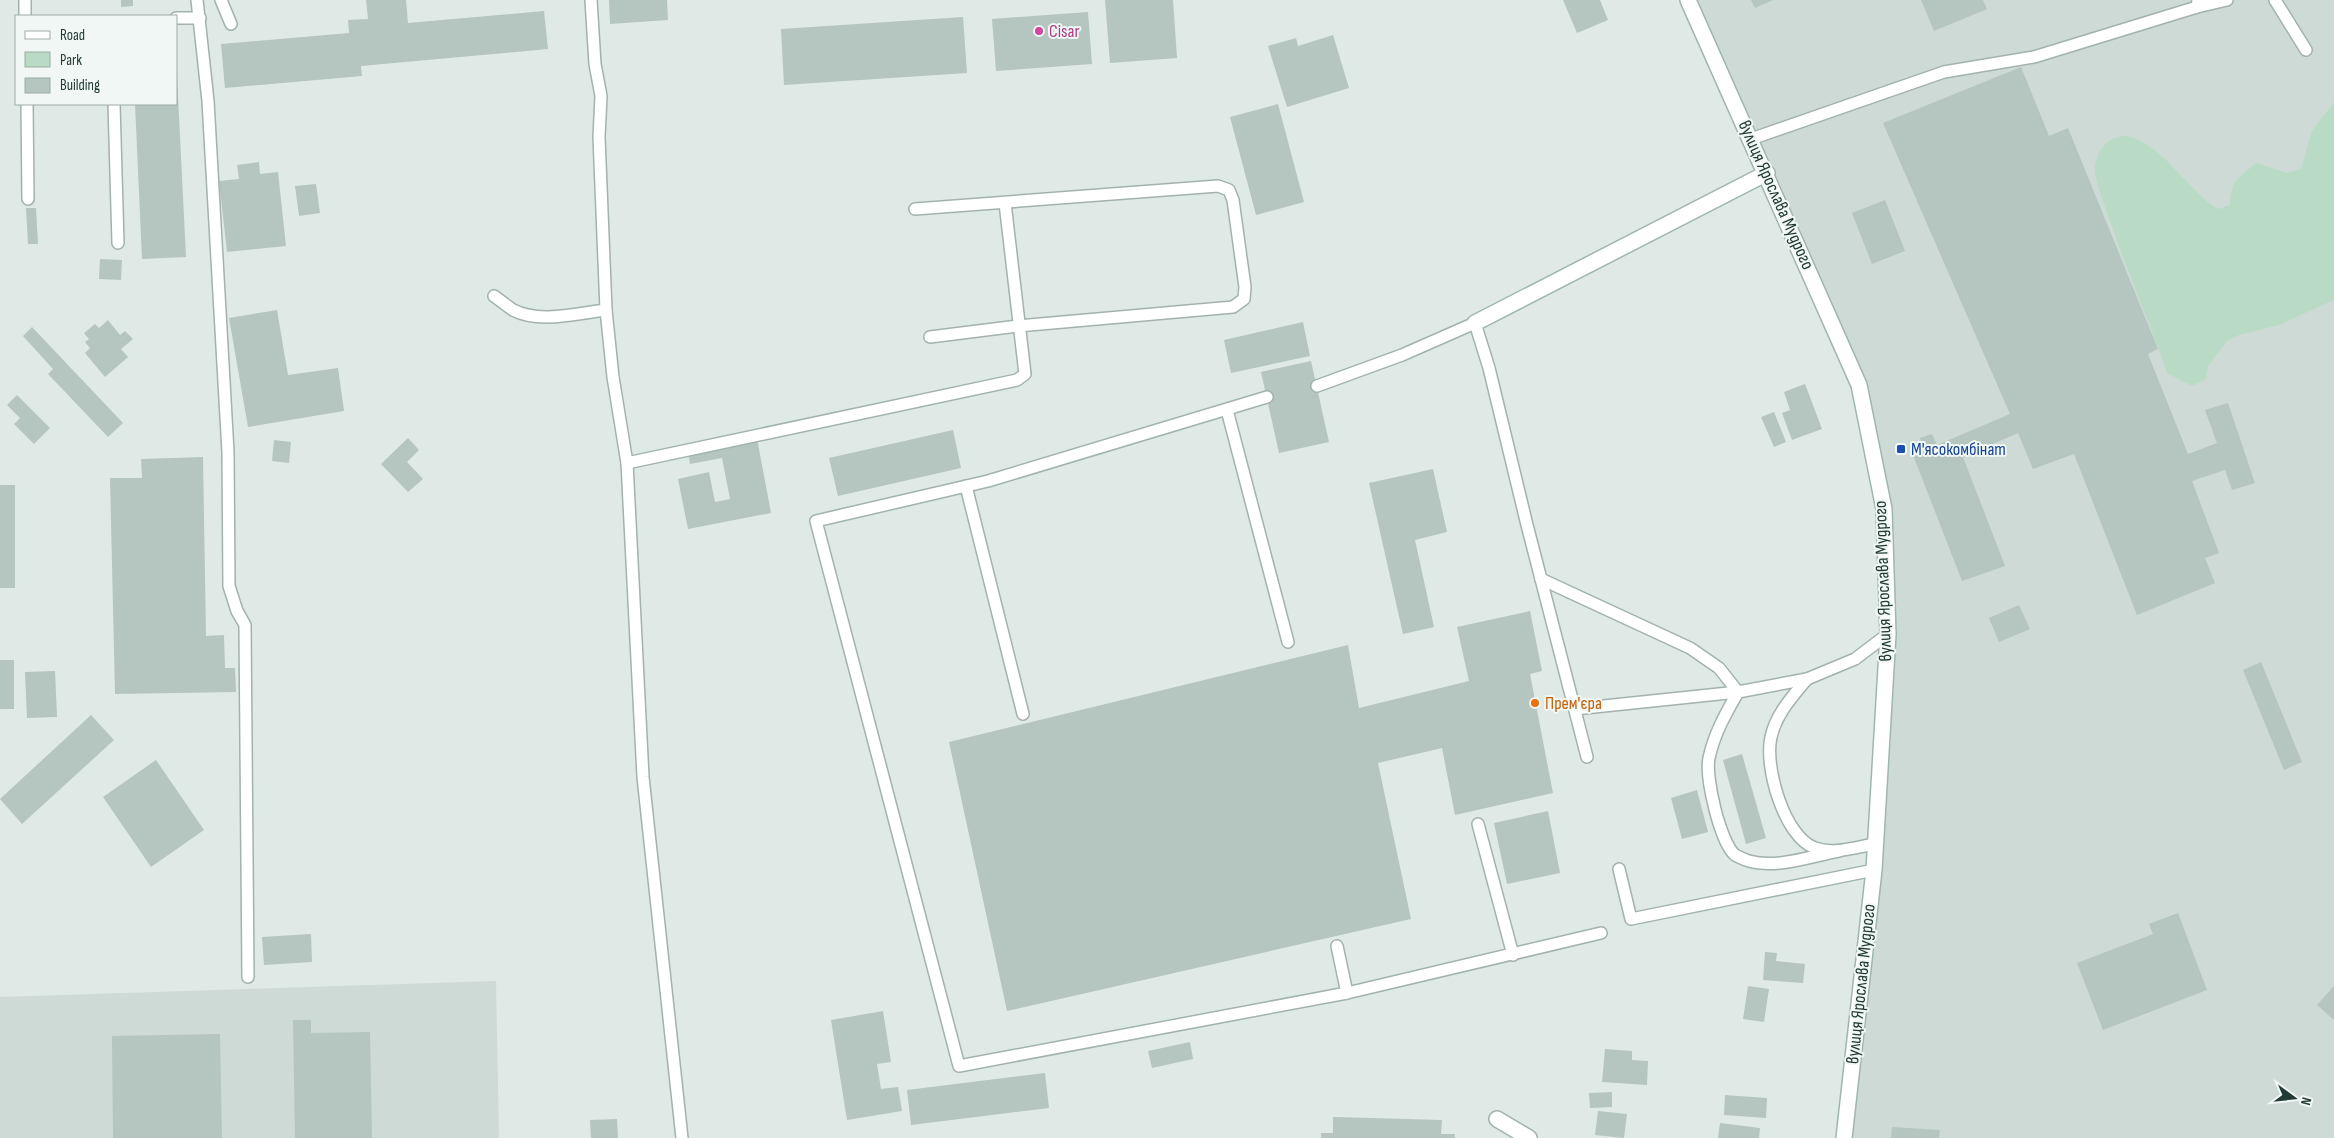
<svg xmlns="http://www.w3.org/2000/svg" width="2334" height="1138" font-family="'Sofia Sans Condensed',sans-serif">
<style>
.built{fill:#cedad5}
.green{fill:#b9dbc5}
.building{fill:#b5c5bf}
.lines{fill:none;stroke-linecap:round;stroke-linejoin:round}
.lane-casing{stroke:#a2b2ad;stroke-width:14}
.street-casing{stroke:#a2b2ad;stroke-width:18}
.secondary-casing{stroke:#9fb6af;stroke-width:18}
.lane{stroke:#fff;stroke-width:11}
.street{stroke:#fff;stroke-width:15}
.secondary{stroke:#fff;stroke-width:15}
.hotel-dot{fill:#d1479c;stroke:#f0f7f4;stroke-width:2}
.transit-dot{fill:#1a4fb4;stroke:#f0f7f4;stroke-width:2}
.food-dot{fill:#e8710a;stroke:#f0f7f4;stroke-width:2}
.labels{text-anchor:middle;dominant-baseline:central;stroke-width:4;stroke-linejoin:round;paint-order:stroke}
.hotel-label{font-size:18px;fill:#b23c85;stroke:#f0f7f4;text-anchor:start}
.street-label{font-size:18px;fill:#213a35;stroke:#f0f7f4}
.transit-label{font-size:18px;fill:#164399;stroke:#f0f7f4;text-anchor:start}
.food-label{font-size:18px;fill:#c56008;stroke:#f0f7f4;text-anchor:start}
</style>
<rect width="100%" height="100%" fill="#dfeae6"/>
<g class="built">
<path d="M1692,0H2334V1138H1848L1892,634L1861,381Z"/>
<path d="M496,981L499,1138H0V997Z"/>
</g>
<path class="green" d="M2334,102V300L2279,325L2239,335L2227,341L2208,366L2206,379L2192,386L2167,373C2150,322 2127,272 2110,221C2105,205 2096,187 2095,170C2094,152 2111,131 2131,137C2167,149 2187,190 2218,209L2230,205C2231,180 2238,177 2257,163L2287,173L2301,169L2312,131Z"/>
<g class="building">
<path d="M121,0H133V6L121,7Z"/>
<path d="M366,0H406L408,23L544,11L548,49L361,66L362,76L225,88L221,44L349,33L348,20L368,19Z"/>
<path d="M609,0H667L668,20L610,24Z"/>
<path d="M1105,0H1173L1177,58L1110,63Z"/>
<path d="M1563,0H1600L1608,20L1577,33Z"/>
<path d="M1751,0H1773L1755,8Z"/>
<path d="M1921,0H1983L1987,9L1934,31Z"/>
<path d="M1088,12L1092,64L996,71L992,19Z"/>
<path d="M963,17L967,73L784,85L781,29Z"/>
<path d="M1333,35L1349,88L1287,107L1268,46L1296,38L1298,46Z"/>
<path d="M176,56L186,257L142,259L135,104H176Z"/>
<path d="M2021,67L2049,136L2068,128L2158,349L2148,354L2188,454L2217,443L2205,410L2228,403L2255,483L2232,490L2225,470L2192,481L2219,553L2205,558L2215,583L2137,615L2074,454L2033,469L2018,433L1963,457L2005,566L1962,581L1913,455L1924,451L1920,438L1932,434L1937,445L2010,414L1883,123Z"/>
<path d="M1278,104L1304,202L1256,215L1230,117Z"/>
<path d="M259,162L260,174L278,172L286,246L227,252L219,181L239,179L237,165Z"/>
<path d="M316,184L320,213L299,216L295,186Z"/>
<path d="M1885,200L1905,251L1872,264L1852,213Z"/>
<path d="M26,208H36L38,244H28Z"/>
<path d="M100,259L122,260L121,280L99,279Z"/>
<path d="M277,310L288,375L338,368L344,411L248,427L229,318Z"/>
<path d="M108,320L120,335L125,331L133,339L121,349L128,357L105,377L85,353L90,348L85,342L89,339L84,333L95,324L99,328Z"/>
<path d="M1303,322L1310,356L1231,373L1224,340Z"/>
<path d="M32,327L123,423L108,437L48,374L53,369L23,336Z"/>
<path d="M1311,361L1329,442L1279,453L1261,372Z"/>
<path d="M1805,384L1822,429L1792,440L1782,413L1790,410L1784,392Z"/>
<path d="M17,395L50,428L34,444L14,424L20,418L7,405Z"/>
<path d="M1774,412L1786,442L1774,447L1761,417Z"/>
<path d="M953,430L961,468L838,496L829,458Z"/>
<path d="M756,433L771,513L688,529L678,479L709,472L715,502L730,499L722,458L690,464L687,446Z"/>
<path d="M408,438L419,450L407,462L423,479L408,492L381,464Z"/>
<path d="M274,440L291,442L289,463L272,461Z"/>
<path d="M203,457L206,636L224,635L225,668H235L236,692L115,694L110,478H142L141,459Z"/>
<path d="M1433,469L1447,532L1415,540L1434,627L1403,634L1369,483Z"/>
<rect x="0" y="485" width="15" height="103"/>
<path d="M2019,605L2030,629L1999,642L1989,618Z"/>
<path d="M1530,611L1542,671L1530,674L1553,793L1455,815L1442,748L1378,763L1411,919L1007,1011L949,742L1348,645L1359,708L1469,681L1457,627Z"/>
<rect x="0" y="660" width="14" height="49"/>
<path d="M2261,662L2302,762L2284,770L2243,670Z"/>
<path d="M55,671L57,717L27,718L25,672Z"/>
<path d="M91,715L114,740L22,824L0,799Z"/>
<path d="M1742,754L1766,838L1746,844L1723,760Z"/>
<path d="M156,760L204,830L151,867L103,797Z"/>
<path d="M1697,790L1708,832L1682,839L1671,798Z"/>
<path d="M1548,811L1560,873L1507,884L1494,823Z"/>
<path d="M2178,913L2207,990L2103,1030L2077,963L2153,934L2149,924Z"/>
<path d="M311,934L312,962L264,965L262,937Z"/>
<path d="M1765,952L1777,953L1776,961L1805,964L1803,983L1763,980Z"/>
<path d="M1748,986L1769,989L1764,1022L1743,1019Z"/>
<path d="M2334,986V1020L2317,1005Z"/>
<path d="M883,1011L891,1062L877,1064L881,1089L898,1087L902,1111L847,1120L831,1020Z"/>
<path d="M293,1020H311V1033L370,1032L372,1138H295Z"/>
<path d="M220,1034L222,1138H113L112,1036Z"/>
<path d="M1190,1042L1193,1059L1152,1068L1148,1051Z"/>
<path d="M1605,1049L1632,1051V1060L1648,1061L1647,1085L1602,1082Z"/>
<path d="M1045,1073L1049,1108L911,1125L907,1090Z"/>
<path d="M1612,1092V1107L1590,1108L1589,1093Z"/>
<path d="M1725,1095L1767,1098L1766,1118L1724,1115Z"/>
<path d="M1598,1111L1627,1114L1624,1138L1595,1135Z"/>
<path d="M1333,1117L1442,1120L1441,1134H1455V1138H1321V1133H1333Z"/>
<path d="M617,1119L618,1138H591L590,1120Z"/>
<path d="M1720,1123L1760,1128L1759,1138H1718Z"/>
<path d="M1892,1127L1940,1130L1939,1138H1891Z"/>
</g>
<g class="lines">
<defs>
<g id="lane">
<path d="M25,0V16"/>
<path d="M197,0L208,101L228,452L229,586L237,611L245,625L248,977"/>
<path d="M221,0L231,24"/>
<path d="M591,0L595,64L601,96L599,137L606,310L613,377L627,463L643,777L682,1138"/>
<path d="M2275,0L2306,50"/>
<path d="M2197,7L2227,0"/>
<path d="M176,18H200"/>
<path d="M27,104L28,199"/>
<path d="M114,104L118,243"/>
<path d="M1751,139L1944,72L2034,57L2197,7L2198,0"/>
<path d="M915,209L1218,186L1229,190L1233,200L1245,287L1244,299L1233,307L1018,326L930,337"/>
<path d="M494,296C501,301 507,306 513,310C540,324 578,313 606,310"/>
<path d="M1317,386L1402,355L1475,323L1489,368L1527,525L1587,757"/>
<path d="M1267,397L988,481L816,521L959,1066L1347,993L1601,933"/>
<path d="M1227,410L1288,642"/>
<path d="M627,463L1017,380L1025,374L1005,203"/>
<path d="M966,486L1023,714"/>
<path d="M1541,579L1690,648L1719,668L1738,692C1726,713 1714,734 1709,758C1705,777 1720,842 1735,855C1739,857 1745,860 1749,861C1777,869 1811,856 1839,851"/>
<path d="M1807,679C1792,697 1776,714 1771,737C1764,766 1784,837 1815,848C1833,855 1856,847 1875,844"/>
<path d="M1575,709L1738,692L1807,679L1855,659L1888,634"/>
<path d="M1478,824L1513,955"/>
<path d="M1619,869L1631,919L1874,870"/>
<path d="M1337,946L1347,993"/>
</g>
<path id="street" d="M1497,1119L1529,1138"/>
<g id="secondary">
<path d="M1688,0L1859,385L1884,509L1888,634L1874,870L1844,1138"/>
<path d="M1475,323L1767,173"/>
</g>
</defs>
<use href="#lane" class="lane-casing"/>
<use href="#street" class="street-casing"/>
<use href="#secondary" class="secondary-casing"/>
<use href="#lane" class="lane"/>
<use href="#street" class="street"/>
<use href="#secondary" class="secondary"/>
</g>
<circle class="hotel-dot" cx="1039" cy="31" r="5"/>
<rect class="transit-dot" x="1896" y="444" width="10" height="10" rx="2.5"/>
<circle class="food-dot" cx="1535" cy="703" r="5"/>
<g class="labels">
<g class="hotel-label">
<text x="1049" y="31">Cisar</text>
</g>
<g class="street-label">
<text transform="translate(1776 195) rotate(66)">вулиця Ярослава Мудрого</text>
<text transform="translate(1883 581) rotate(-92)">вулиця Ярослава Мудрого</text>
<text transform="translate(1861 984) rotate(-84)">вулиця Ярослава Мудрого</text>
</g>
<g class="transit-label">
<text x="1911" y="449">М'ясокомбінат</text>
</g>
<g class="food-label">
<text x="1545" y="703">Прем'єра</text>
</g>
</g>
<rect x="15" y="15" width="162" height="90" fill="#f0f7f4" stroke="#9daba8"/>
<rect x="25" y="31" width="25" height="8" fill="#ffffff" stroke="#9daba8"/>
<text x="60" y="40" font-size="15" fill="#213a35">Road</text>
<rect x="25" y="52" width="25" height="15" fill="#b9dbc5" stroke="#9daba8"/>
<text x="60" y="65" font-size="15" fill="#213a35">Park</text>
<rect x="25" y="78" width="25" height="15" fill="#b5c5bf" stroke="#9daba8"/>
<text x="60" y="90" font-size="15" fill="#213a35">Building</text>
<g transform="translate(2294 1098) rotate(105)" stroke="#f0f7f4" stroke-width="4" paint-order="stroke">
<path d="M0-4L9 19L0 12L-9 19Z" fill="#213a35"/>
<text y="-8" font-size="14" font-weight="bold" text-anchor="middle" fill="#213a35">N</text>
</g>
</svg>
